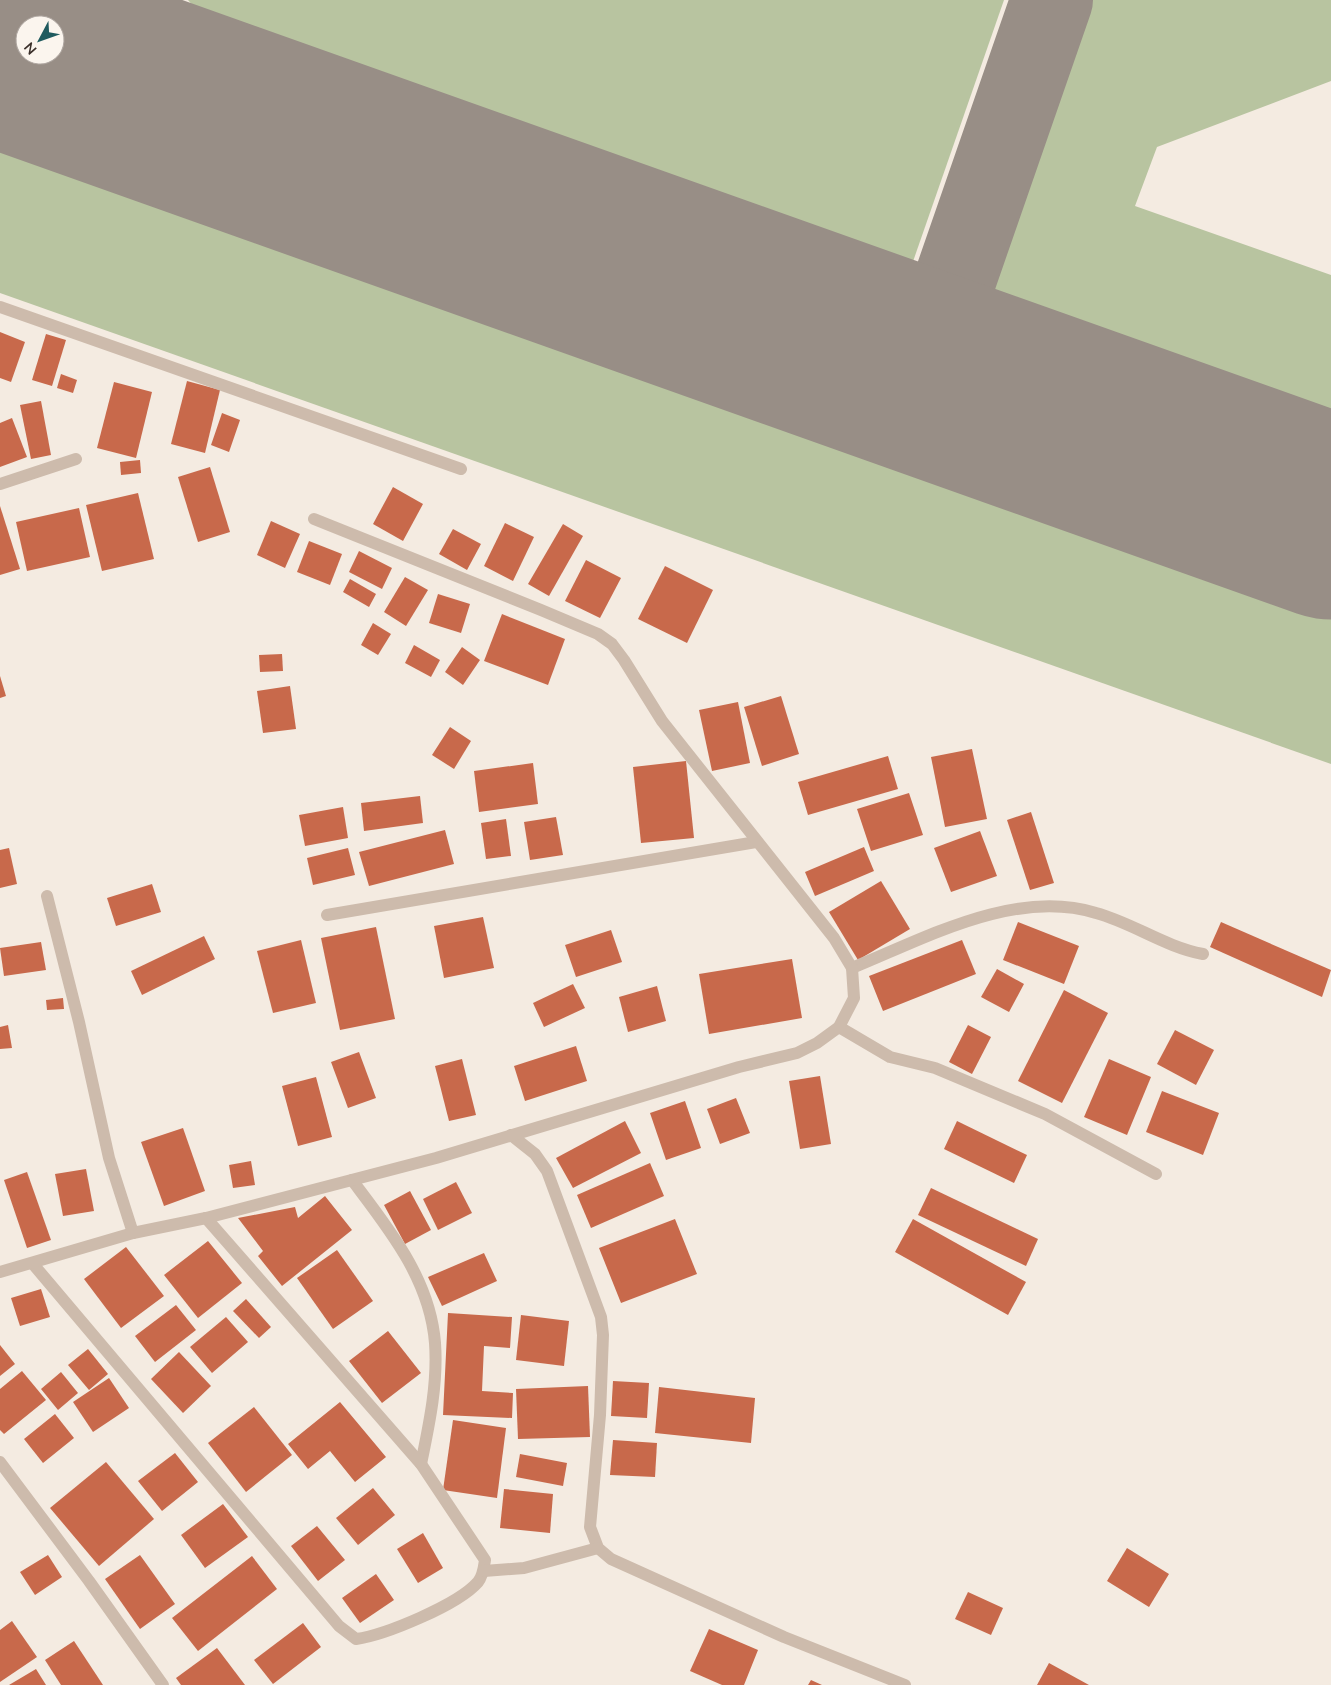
<svg xmlns="http://www.w3.org/2000/svg" width="1331" height="1685" font-family="Mulish,sans-serif">
<style>
.green{fill:#b8c4a0}
.lines{fill:none;stroke-linecap:round;stroke-linejoin:round}
.taxiway{stroke:#988e86;stroke-width:82}
.runway{stroke:#988e86;stroke-width:205}
.building{fill:#c8694b}
.minor{stroke:#cdbbac;stroke-width:12}
</style>
<rect width="100%" height="100%" fill="#f4ebe1"/>
<g class="green">
<path d="M188,0H1004L901,296L262,65L219,36Z"/>
<path d="M1089,0H1331V81L1157,147L1135,206L1331,275V448L977,325Z"/>
<path d="M0,111L1331,591V764L0,293Z"/>
</g>
<g class="lines">
<g class="taxiway">
<path d="M129,0C140,53 166,88 209,119"/>
<path d="M0,17L38,0"/>
<path d="M923,372L1052,0"/>
</g>
<path class="runway" d="M31,55L1331,517"/>
</g>
<g class="building">
<path d="M0,332L25,342L11,382L0,378Z"/>
<path d="M46,334L66,340L52,386L32,380Z"/>
<path d="M61,374L77,380L73,393L57,388Z"/>
<path d="M187,381L220,390L205,453L171,444Z"/>
<path d="M114,382L152,392L136,458L97,448Z"/>
<path d="M41,401L51,455L31,459L20,405Z"/>
<path d="M222,413L240,420L229,452L211,445Z"/>
<path d="M12,418L27,457L0,467V423Z"/>
<path d="M140,460L141,473L121,475L120,462Z"/>
<path d="M210,467L230,532L198,542L178,477Z"/>
<path d="M393,487L423,504L403,541L373,524Z"/>
<path d="M138,493L154,559L102,571L86,505Z"/>
<path d="M0,506L20,569L0,575Z"/>
<path d="M79,508L90,557L27,571L16,522Z"/>
<path d="M271,521L300,534L285,568L257,555Z"/>
<path d="M505,523L534,537L513,581L484,566Z"/>
<path d="M563,524L583,536L549,596L528,584Z"/>
<path d="M453,529L481,544L467,570L439,554Z"/>
<path d="M309,541L342,554L330,585L297,572Z"/>
<path d="M359,551L392,568L382,589L349,572Z"/>
<path d="M586,560L621,578L600,618L565,601Z"/>
<path d="M665,566L713,590L687,643L638,619Z"/>
<path d="M405,577L428,590L406,626L384,612Z"/>
<path d="M350,579L376,594L369,607L343,592Z"/>
<path d="M438,594L470,604L461,633L429,623Z"/>
<path d="M502,614L565,639L548,685L484,661Z"/>
<path d="M373,623L391,634L378,655L361,645Z"/>
<path d="M414,645L440,660L431,677L405,663Z"/>
<path d="M462,647L480,660L463,685L445,672Z"/>
<path d="M282,654L283,671L260,672L259,655Z"/>
<path d="M0,676L6,696L0,698Z"/>
<path d="M290,686L296,729L263,733L257,691Z"/>
<path d="M781,696L799,754L762,766L744,707Z"/>
<path d="M738,702L750,763L712,771L699,710Z"/>
<path d="M450,727L471,741L454,769L432,755Z"/>
<path d="M972,749L987,819L945,827L931,757Z"/>
<path d="M888,756L898,789L808,815L798,782Z"/>
<path d="M686,761L694,838L641,843L633,767Z"/>
<path d="M533,763L538,804L479,812L474,771Z"/>
<path d="M909,793L923,835L871,851L857,809Z"/>
<path d="M420,796L423,823L364,831L361,803Z"/>
<path d="M343,807L348,838L305,846L299,815Z"/>
<path d="M1031,812L1054,883L1030,890L1007,820Z"/>
<path d="M556,817L563,855L530,860L524,822Z"/>
<path d="M506,819L511,856L486,859L481,823Z"/>
<path d="M445,830L454,864L369,886L359,852Z"/>
<path d="M980,831L997,876L951,892L934,848Z"/>
<path d="M864,847L874,871L815,896L805,872Z"/>
<path d="M9,848L17,884L0,888V850Z"/>
<path d="M348,848L355,875L313,885L307,858Z"/>
<path d="M881,881L910,929L858,960L829,912Z"/>
<path d="M152,884L161,912L116,926L107,898Z"/>
<path d="M483,917L494,968L444,978L434,926Z"/>
<path d="M1018,922L1079,946L1064,984L1003,960Z"/>
<path d="M1221,922L1331,970L1322,997L1210,947Z"/>
<path d="M376,927L395,1019L340,1030L321,938Z"/>
<path d="M611,930L622,962L576,977L565,945Z"/>
<path d="M204,936L215,959L142,995L131,971Z"/>
<path d="M301,940L316,1003L273,1013L257,951Z"/>
<path d="M962,940L976,974L883,1011L869,976Z"/>
<path d="M41,942L46,970L4,976L0,948Z"/>
<path d="M792,959L802,1018L709,1034L699,974Z"/>
<path d="M997,969L1024,984L1009,1012L981,997Z"/>
<path d="M573,984L585,1008L544,1027L533,1003Z"/>
<path d="M657,986L666,1021L628,1032L619,997Z"/>
<path d="M1064,990L1108,1013L1062,1103L1018,1081Z"/>
<path d="M63,998L64,1009L47,1010L46,1000Z"/>
<path d="M8,1025L12,1048L0,1049V1027Z"/>
<path d="M968,1025L991,1037L972,1074L949,1062Z"/>
<path d="M1175,1030L1214,1050L1196,1085L1157,1064Z"/>
<path d="M576,1046L587,1081L525,1101L514,1066Z"/>
<path d="M359,1052L376,1098L348,1108L331,1062Z"/>
<path d="M462,1059L476,1115L449,1121L435,1066Z"/>
<path d="M1109,1059L1151,1077L1127,1135L1084,1117Z"/>
<path d="M820,1076L831,1144L800,1149L789,1081Z"/>
<path d="M316,1077L332,1137L298,1146L282,1086Z"/>
<path d="M1162,1091L1219,1113L1203,1155L1146,1132Z"/>
<path d="M736,1098L750,1133L720,1144L707,1109Z"/>
<path d="M685,1101L701,1148L666,1160L650,1113Z"/>
<path d="M625,1121L641,1153L573,1188L556,1158Z"/>
<path d="M957,1121L1027,1155L1014,1183L944,1149Z"/>
<path d="M183,1128L205,1191L164,1206L141,1142Z"/>
<path d="M251,1161L255,1185L233,1188L229,1165Z"/>
<path d="M650,1163L664,1196L591,1228L577,1195Z"/>
<path d="M86,1169L94,1211L63,1216L55,1174Z"/>
<path d="M27,1172L51,1240L27,1248L4,1180Z"/>
<path d="M456,1182L472,1213L438,1230L423,1199Z"/>
<path d="M931,1188L1038,1239L1026,1266L918,1215Z"/>
<path d="M410,1191L431,1230L405,1244L384,1205Z"/>
<path d="M325,1196L352,1230L282,1286L258,1256L263,1251L238,1218L295,1207L298,1218Z"/>
<path d="M675,1219L697,1274L621,1303L599,1248Z"/>
<path d="M913,1219L1026,1282L1008,1315L895,1252Z"/>
<path d="M208,1241L242,1283L198,1318L164,1275Z"/>
<path d="M126,1247L164,1296L121,1328L84,1279Z"/>
<path d="M337,1250L373,1301L333,1329L297,1278Z"/>
<path d="M484,1253L497,1281L442,1306L428,1277Z"/>
<path d="M41,1289L50,1317L20,1326L11,1298Z"/>
<path d="M246,1299L271,1327L259,1338L233,1311Z"/>
<path d="M176,1305L196,1330L155,1362L135,1336Z"/>
<path d="M448,1313L512,1317L510,1348L484,1346L482,1391L513,1393L512,1418L443,1415Z"/>
<path d="M521,1315L569,1321L564,1366L516,1360Z"/>
<path d="M226,1317L248,1342L212,1373L190,1347Z"/>
<path d="M388,1331L421,1373L382,1403L349,1361Z"/>
<path d="M0,1345L15,1364L0,1376Z"/>
<path d="M88,1349L108,1374L89,1390L68,1365Z"/>
<path d="M179,1352L211,1386L183,1413L151,1379Z"/>
<path d="M22,1371L46,1400L4,1434L0,1430V1389Z"/>
<path d="M61,1372L78,1393L58,1410L41,1389Z"/>
<path d="M109,1378L129,1408L93,1432L73,1402Z"/>
<path d="M613,1381L649,1383L647,1418L611,1416Z"/>
<path d="M588,1386L590,1437L518,1439L516,1389Z"/>
<path d="M659,1387L755,1398L751,1443L655,1433Z"/>
<path d="M340,1402L386,1457L355,1482L330,1451L308,1469L288,1444Z"/>
<path d="M254,1407L292,1455L246,1492L208,1443Z"/>
<path d="M55,1414L74,1438L43,1463L24,1439Z"/>
<path d="M453,1420L506,1428L497,1498L443,1490Z"/>
<path d="M613,1440L657,1443L655,1477L610,1475Z"/>
<path d="M175,1453L198,1482L162,1511L138,1481Z"/>
<path d="M520,1454L567,1463L563,1486L516,1477Z"/>
<path d="M106,1462L154,1519L99,1566L50,1508Z"/>
<path d="M373,1488L395,1515L358,1545L336,1518Z"/>
<path d="M504,1489L553,1494L550,1533L500,1528Z"/>
<path d="M223,1504L248,1537L205,1568L181,1535Z"/>
<path d="M317,1526L345,1560L318,1581L291,1546Z"/>
<path d="M423,1533L443,1568L418,1583L397,1549Z"/>
<path d="M1127,1548L1169,1574L1149,1607L1107,1581Z"/>
<path d="M48,1555L62,1577L35,1595L20,1572Z"/>
<path d="M140,1555L175,1604L140,1629L105,1579Z"/>
<path d="M252,1556L277,1589L198,1651L172,1618Z"/>
<path d="M376,1574L394,1600L360,1623L342,1598Z"/>
<path d="M968,1592L1003,1608L991,1635L955,1619Z"/>
<path d="M12,1621L37,1657L0,1682V1630Z"/>
<path d="M303,1623L321,1647L273,1684L254,1660Z"/>
<path d="M709,1629L758,1650L744,1685H722L690,1671Z"/>
<path d="M74,1641L103,1685H61L45,1660Z"/>
<path d="M217,1648L245,1685H181L176,1678Z"/>
<path d="M1049,1663L1089,1685H1037Z"/>
<path d="M36,1669L46,1685H9Z"/>
<path d="M811,1680L822,1685H808Z"/>
</g>
<g class="lines">
<g class="minor">
<path d="M0,307L461,469"/>
<path d="M0,484L76,459"/>
<path d="M47,896L79,1022L109,1158L133,1233"/>
<path d="M327,915L756,842"/>
<path d="M852,968C926,938 1015,888 1096,913C1133,923 1165,947 1203,954"/>
<path d="M839,1027L890,1057L935,1068L1045,1114L1156,1174"/>
<path d="M511,1135L535,1154L547,1171L601,1317L603,1335L600,1415L590,1527L598,1548L611,1559L784,1637L905,1685"/>
<path d="M352,1180C389,1229 430,1279 435,1343C438,1384 429,1425 421,1464"/>
<path d="M33,1264L339,1626L356,1639C385,1635 458,1605 478,1582C483,1576 484,1567 485,1560L421,1464L206,1218"/>
<path d="M0,1272L133,1233L206,1218L436,1158L739,1067L797,1053L817,1043L839,1027L854,998L852,968L834,938L662,721L624,660L612,644L598,634L541,610L314,519"/>
<path d="M0,1462L89,1581L163,1685"/>
<path d="M484,1571L524,1568L598,1548"/>
</g>
</g>
<g transform="translate(40 40) rotate(229)"><circle r="24" fill="#fbf5ee" stroke="#aea6a0"/>
<path d="M0-4L9 19L0 12L-9 19Z" fill="#1f5a5e"/>
<text y="-8" font-size="14" font-weight="bold" text-anchor="middle" fill="#3b302b">N</text>
</g>
</svg>
